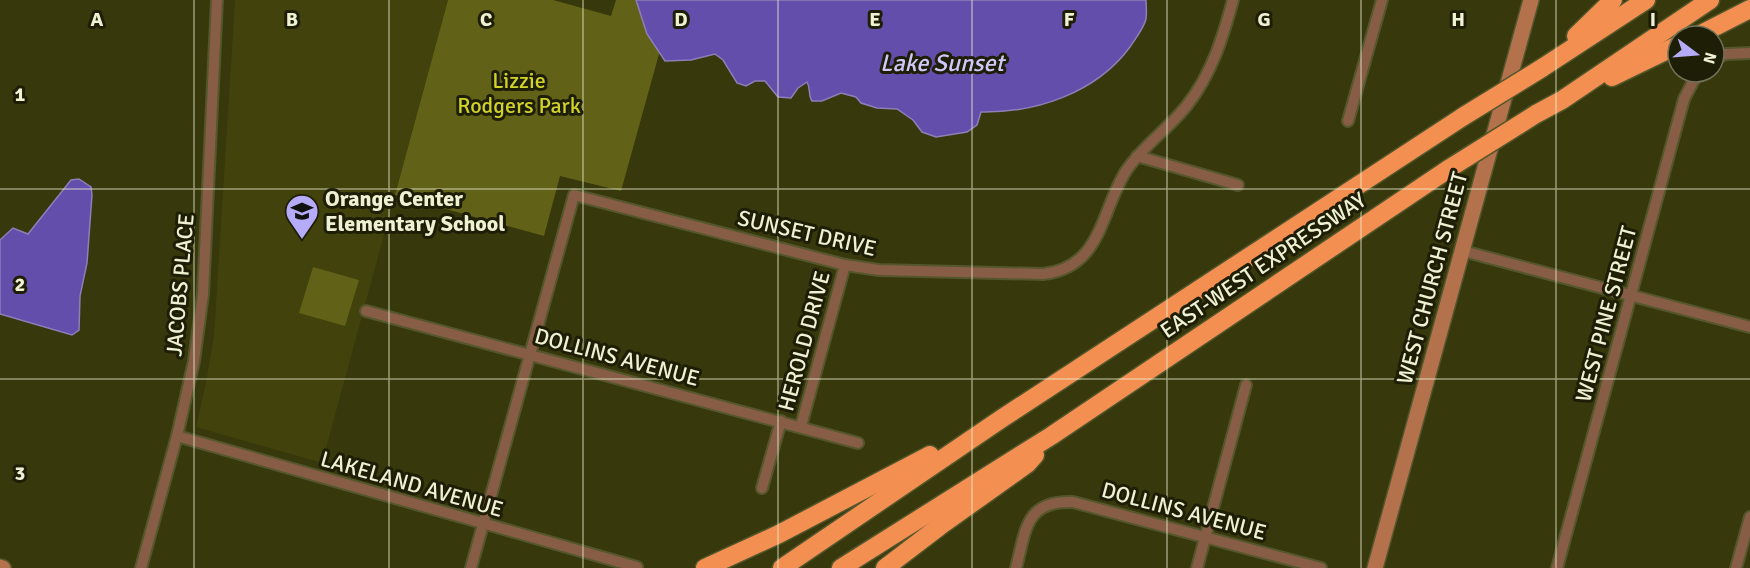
<svg xmlns="http://www.w3.org/2000/svg" width="1750" height="568" font-family="Signika,sans-serif">
<style>
.built{fill:#41420c}
.green{fill:#616218}
.water{fill:#634eac;stroke:#8d7fb8;stroke-width:1.5}
.lines{fill:none;stroke-linecap:round;stroke-linejoin:round}
.street-casing{stroke:#54562b;stroke-width:14}
.secondary-casing{stroke:#54562b;stroke-width:18}
.highway-casing{stroke:#54562b;stroke-width:21}
.street{stroke:#875d46;stroke-width:10}
.secondary{stroke:#b3724c;stroke-width:15}
.highway{stroke:#f48f52;stroke-width:18}
.highway-bridge-casing{stroke:#54562b;stroke-width:21;stroke-linecap:butt}
.highway-bridge{stroke:#f48f52;stroke-width:18}
.grid{fill:none;stroke:#eff1d3;stroke-width:1.5;stroke-opacity:0.55}
.labels{text-anchor:middle;dominant-baseline:central;stroke-width:6;stroke-linejoin:round;paint-order:stroke}
.park-label{font-size:22px;fill:#d1d329;stroke:#1e1e07}
.poi-label{font-size:22px;font-weight:bold;fill:#eff1d3;stroke:#1e1e07;text-anchor:start}
.street-label{font-size:22px;fill:#eff1d3;stroke:#1e1e07}
.water-label{font-size:24px;font-style:italic;fill:#cfc9fb;stroke:#1e1e07}
.grid-label{font-size:20px;text-anchor:middle;font-weight:bold;fill:#eff1d3;stroke:#1e1e07;stroke-width:6;stroke-linejoin:round;paint-order:stroke}
</style>
<rect width="100%" height="100%" fill="#37380b"/>
<path class="built" d="M235,0H448L322,463L196,427L206,382L214,336Z"/>
<g class="green">
<path d="M448,0H553L611,16L616,0H674L621,191L560,176L544,236L395,195Z"/>
<path d="M313,267L359,280L345,326L299,313Z"/>
</g>
<g class="water">
<path d="M636,0H1146C1146,6 1147,13 1146,19C1144,28 1135,39 1130,47C1096,93 1036,113 981,112L977,125L967,132L936,137L922,132L913,120L897,109L877,108L861,103L856,97L841,93L822,101H812C808,95 811,89 807,82L798,88L791,98L778,97L765,81H755L746,86L737,83L723,60L715,54L691,60L665,61L647,34Z"/>
<path d="M79,179L91,187L92,195L87,263L80,296L79,330L72,335L0,314V240L13,228L28,234L71,180Z"/>
</g>
<g class="lines">
<defs>
<g id="street">
<path d="M1714,58L1726,54L1750,53"/>
<path d="M1348,121L1382,0"/>
<path d="M1137,156L1238,185"/>
<path d="M1463,251L1750,327"/>
<path d="M366,311L858,443"/>
<path d="M801,426L845,265"/>
<path d="M177,436L637,567"/>
<path d="M762,488L781,421"/>
<path d="M141,568L177,436L194,361L203,294L217,0"/>
<path d="M471,568L574,195L845,265L879,270L1043,274C1102,268 1101,210 1126,171C1143,145 1170,128 1188,104C1212,73 1223,37 1233,0"/>
<path d="M1016,568C1026,530 1025,500 1073,502L1321,568"/>
<path d="M1197,568L1246,385"/>
<path d="M1557,568L1684,99L1698,72"/>
<path d="M1736,568L1750,517"/>
</g>
<g id="secondary">
<path d="M0,567L3,568"/>
<path d="M1375,568L1531,0"/>
</g>
<g id="highway">
<path d="M1576,36L1613,0"/>
<path d="M1697,36L1750,9"/>
<path d="M1542,68L1646,0"/>
<path d="M1612,77L1678,45"/>
<path d="M1536,114L1562,100L1710,0"/>
<path d="M705,568L779,534L930,455"/>
<path d="M782,568L1001,419L1464,116"/>
<path d="M841,568L1051,436L1450,168"/>
<path d="M885,568L940,526L1027,464L1035,455"/>
</g>
</defs>
<use href="#street" class="street-casing"/>
<use href="#secondary" class="secondary-casing"/>
<use href="#highway" class="highway-casing"/>
<use href="#street" class="street"/>
<use href="#secondary" class="secondary"/>
<use href="#highway" class="highway"/>
<defs>
<g id="highway-bridge">
<path d="M1464,116L1542,68"/>
<path d="M1450,168L1536,114"/>
</g>
</defs>
<use href="#highway-bridge" class="highway-bridge-casing"/>
<use href="#highway-bridge" class="highway-bridge"/>
</g>
<path class="grid" d="M194,0V568M389,0V568M583,0V568M778,0V568M972,0V568M1167,0V568M1361,0V568M1556,0V568M0,189H1750M0,379H1750"/>
<defs>
<symbol id="school-pin" viewBox="-11 -11 22 30"><path d="M0 17L-7.5 6A9.5 9.5 0 1 1 7.5 6Z" fill="#b6abf8" stroke="#1e1e07"/><path d="M0-5L7-2L0 1L-7-2ZM-4 1L0 2.5L4 1V4Q0 6-4 4Z" fill="#111"/></symbol>
</defs>
<g fill-rule="evenodd">
<use href="#school-pin" x="283" y="192" width="38" height="52"/>
</g>
<g class="labels">
<g class="park-label">
<text x="519" y="80">Lizzie<tspan x="519" dy="25">Rodgers Park</tspan></text>
</g>
<g class="poi-label">
<text x="325" y="198">Orange Center<tspan x="325" dy="25">Elementary School</tspan></text>
</g>
<g class="street-label">
<text transform="translate(807 233) rotate(13)">SUNSET DRIVE</text>
<text transform="translate(1263 265) rotate(-34)">EAST-WEST EXPRESSWAY</text>
<text transform="translate(1432 278) rotate(-75)">WEST CHURCH STREET</text>
<text transform="translate(180 285) rotate(-85)">JACOBS PLACE</text>
<text transform="translate(1606 314) rotate(-75)">WEST PINE STREET</text>
<text transform="translate(804 341) rotate(-75)">HEROLD DRIVE</text>
<text transform="translate(617 357) rotate(15)">DOLLINS AVENUE</text>
<text transform="translate(412 484) rotate(16)">LAKELAND AVENUE</text>
<text transform="translate(1184 511) rotate(15)">DOLLINS AVENUE</text>
</g>
<g class="water-label">
<text x="942" y="63">Lake Sunset</text>
</g>
</g>
<g class="grid-label">
<text x="97" y="26">A</text>
<text x="292" y="26">B</text>
<text x="486" y="26">C</text>
<text x="681" y="26">D</text>
<text x="875" y="26">E</text>
<text x="1069" y="26">F</text>
<text x="1264" y="26">G</text>
<text x="1458" y="26">H</text>
<text x="1653" y="26">I</text>
<text x="20" y="101">1</text>
<text x="20" y="291">2</text>
<text x="20" y="480">3</text>
</g>
<g transform="translate(1696 54) rotate(106)"><circle r="28" fill="#1e1e07" stroke="#727259" stroke-width="1.5"/>
<path d="M0-4.5L10 22L0 15L-10 22Z" fill="#b6abf8"/>
<text y="-9" font-size="16" font-weight="bold" text-anchor="middle" fill="#eff1d3">N</text>
</g>
</svg>
